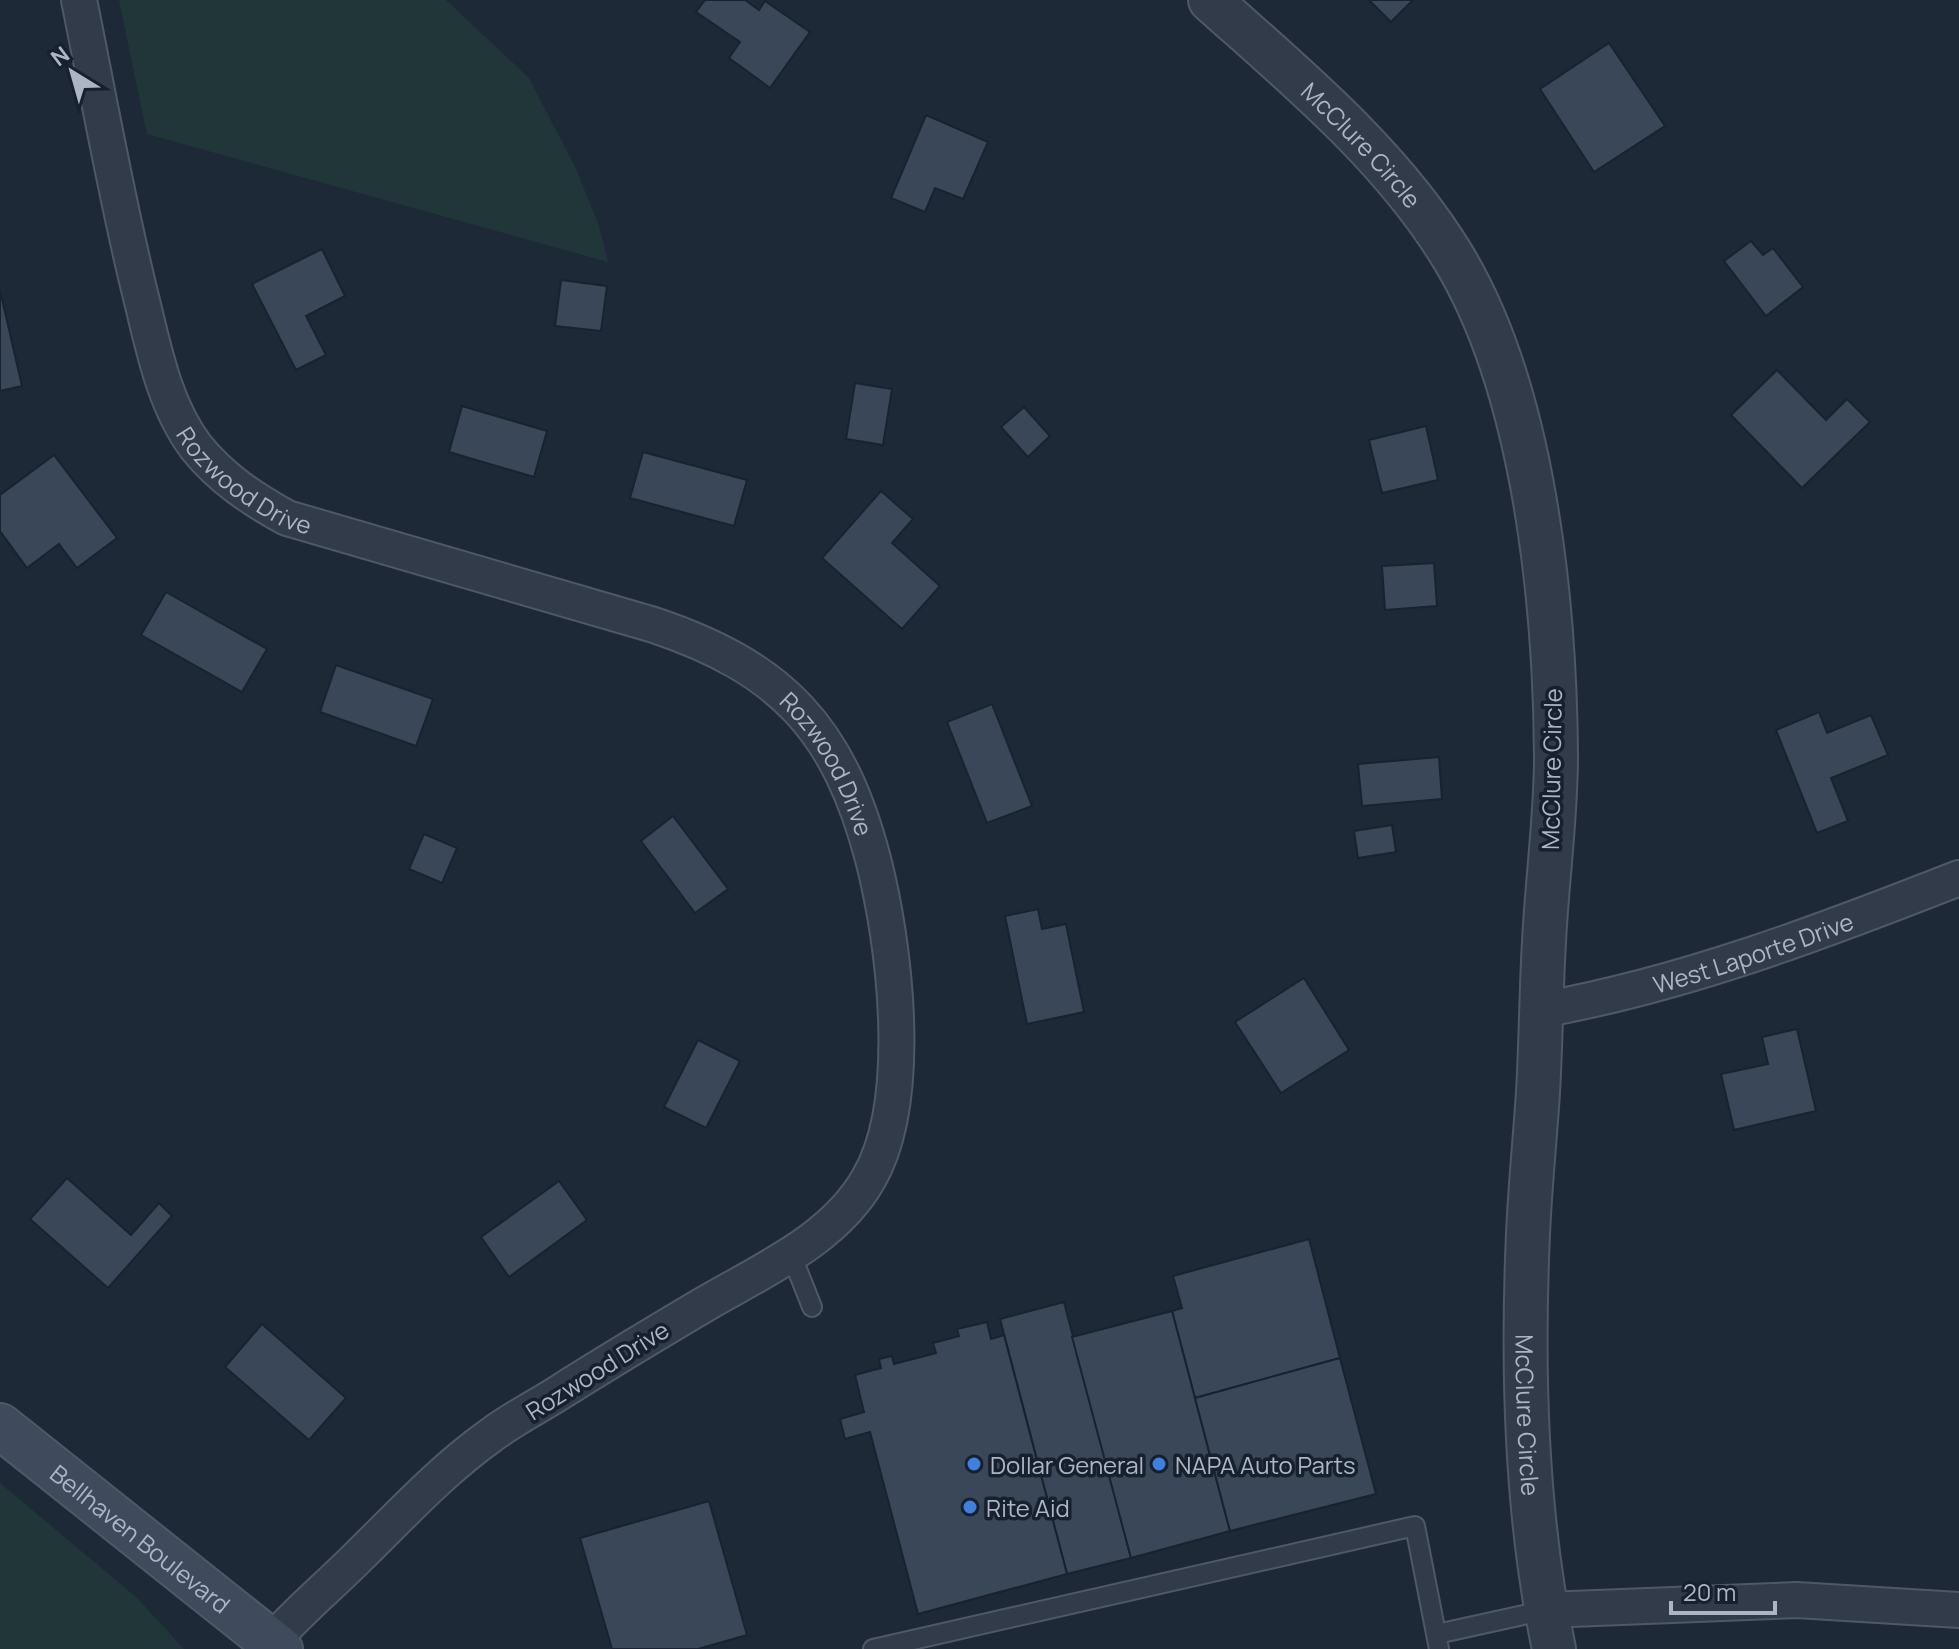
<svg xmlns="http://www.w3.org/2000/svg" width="1959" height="1649" font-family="Manrope,sans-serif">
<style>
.green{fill:#203639}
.building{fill:#3a4759;stroke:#19222f;stroke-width:2}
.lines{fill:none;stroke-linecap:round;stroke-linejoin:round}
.service-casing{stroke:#4f5867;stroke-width:22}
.minor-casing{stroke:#4f5867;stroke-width:38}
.tertiary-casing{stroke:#4f5867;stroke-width:46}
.secondary-casing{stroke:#4f5867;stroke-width:48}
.service{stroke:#323b49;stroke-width:18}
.minor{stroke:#323b49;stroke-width:34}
.tertiary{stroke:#323b49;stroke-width:42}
.secondary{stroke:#3f4a5c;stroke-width:44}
.shop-dot{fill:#3f7fe0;stroke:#17202d;stroke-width:3}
.labels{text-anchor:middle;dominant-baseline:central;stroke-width:7;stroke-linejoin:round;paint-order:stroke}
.street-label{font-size:24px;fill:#abb5c6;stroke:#17202d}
.poi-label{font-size:24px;fill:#abb5c6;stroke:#17202d;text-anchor:start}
</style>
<rect width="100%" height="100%" fill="#1e2938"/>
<g class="green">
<path d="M119,0H446L529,78L576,169L598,223L608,262L147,134Z"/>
<path d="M0,1483L136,1597L184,1649H0Z"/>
</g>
<g class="building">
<path d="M705,0H745L759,10L765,1L810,32L770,88L729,58L740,42L696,12Z"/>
<path d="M1369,0H1413L1391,22Z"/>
<path d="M1609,43L1665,126L1594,172L1540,89Z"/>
<path d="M926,115L988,142L963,199L935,188L925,212L891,198Z"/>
<path d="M1751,241L1763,255L1773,248L1803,287L1766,316L1724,261Z"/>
<path d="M322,249L345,296L306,316L326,355L296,370L252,284Z"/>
<path d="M561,280L607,286L601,331L555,326Z"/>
<path d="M0,290L22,386L0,391Z"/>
<path d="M1777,370L1826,420L1847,399L1870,422L1802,488L1731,415Z"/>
<path d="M855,383L892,389L883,445L846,439Z"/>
<path d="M462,406L547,431L534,477L449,452Z"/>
<path d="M1024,407L1050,436L1028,457L1001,427Z"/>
<path d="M1426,426L1438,480L1382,493L1369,440Z"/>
<path d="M643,452L747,480L734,526L630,498Z"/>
<path d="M54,455L117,538L77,568L59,544L27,568L0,531V495Z"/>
<path d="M881,491L913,519L892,543L940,586L902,629L822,558Z"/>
<path d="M1434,563L1437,606L1385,610L1382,566Z"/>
<path d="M166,592L267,649L242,692L141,635Z"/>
<path d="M336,665L433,699L416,746L320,712Z"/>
<path d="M992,704L1032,806L987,823L947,722Z"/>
<path d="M1819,712L1827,733L1871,715L1888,755L1831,778L1848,821L1817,833L1776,730Z"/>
<path d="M1439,757L1442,799L1362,806L1358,764Z"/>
<path d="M673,816L728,889L695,913L641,841Z"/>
<path d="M1392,825L1396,852L1358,858L1354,831Z"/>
<path d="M424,834L457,848L442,883L409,869Z"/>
<path d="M1038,909L1042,929L1066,924L1084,1012L1027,1024L1005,916Z"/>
<path d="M1304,978L1349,1050L1281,1093L1235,1022Z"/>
<path d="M1797,1029L1816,1111L1734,1130L1721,1074L1768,1064L1762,1037Z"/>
<path d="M698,1040L740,1061L706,1128L664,1107Z"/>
<path d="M67,1178L131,1235L159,1203L172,1216L108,1288L30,1219Z"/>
<path d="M559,1181L587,1220L509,1277L481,1237Z"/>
<path d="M1309,1239L1340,1358L1195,1398L1172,1311L1182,1308L1173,1276Z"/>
<path d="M1064,1302L1131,1558L1067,1574L1000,1319Z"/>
<path d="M1172,1311L1230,1531L1131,1558L1072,1337Z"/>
<path d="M987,1322L991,1339L1004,1335L1067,1574L918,1614L870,1432L845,1439L840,1419L864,1412L855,1375L881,1368L879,1359L892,1356L894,1364L936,1353L933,1343L959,1336L957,1329Z"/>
<path d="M262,1324L346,1398L309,1440L225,1367Z"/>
<path d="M1340,1358L1376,1494L1230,1531L1195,1398Z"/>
<path d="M709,1501L747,1635L698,1649H612L580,1538Z"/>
</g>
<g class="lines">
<defs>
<g id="service">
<path d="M791,1254L812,1307"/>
<path d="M1437,1634L1546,1610"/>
<path d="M873,1649L1415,1526L1439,1649"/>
</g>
<g id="minor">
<path id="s1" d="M79,0C99,98 116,196 140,293C153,345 163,403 196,447C221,478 252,499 287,518L654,625C782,668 839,729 873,859C895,944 914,1100 869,1178C835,1239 763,1270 705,1304C656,1333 606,1363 557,1394C535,1408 511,1420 490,1436C441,1471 400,1516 357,1558C327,1588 293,1616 265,1649"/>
<path id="s2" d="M1541,1010C1685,984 1824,931 1959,878"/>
<path d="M1546,1610L1797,1600L1959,1610"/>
</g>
<g id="tertiary">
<path id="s3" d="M1210,0C1297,78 1392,156 1453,257C1534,390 1555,602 1556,756C1556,818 1547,880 1544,942C1541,992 1541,1042 1538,1092C1535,1139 1530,1187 1528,1234C1522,1369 1526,1517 1554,1649"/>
</g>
<g id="secondary">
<path id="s4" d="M0,1426L280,1649"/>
</g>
</defs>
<use href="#service" class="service-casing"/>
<use href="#minor" class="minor-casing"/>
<use href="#tertiary" class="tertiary-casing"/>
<use href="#secondary" class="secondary-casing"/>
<use href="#service" class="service"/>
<use href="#minor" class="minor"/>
<use href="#tertiary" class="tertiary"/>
<use href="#secondary" class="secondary"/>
</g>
<g class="shop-dot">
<circle cx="974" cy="1464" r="8"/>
<circle cx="1159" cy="1464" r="8"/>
<circle cx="970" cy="1507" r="8"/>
</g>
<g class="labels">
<g class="street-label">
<text stroke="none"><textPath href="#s3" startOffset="210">McClure Circle</textPath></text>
<text stroke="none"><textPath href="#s1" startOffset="524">Rozwood Drive</textPath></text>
<text stroke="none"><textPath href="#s1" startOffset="1194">Rozwood Drive</textPath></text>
<text transform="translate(1551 769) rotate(-89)">McClure Circle</text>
<text stroke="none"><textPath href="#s2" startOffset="220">West Laporte Drive</textPath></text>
<text transform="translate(597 1370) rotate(-32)">Rozwood Drive</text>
<text stroke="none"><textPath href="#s3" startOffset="1530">McClure Circle</textPath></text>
<text stroke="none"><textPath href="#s4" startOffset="180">Bellhaven Boulevard</textPath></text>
</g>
<g class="poi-label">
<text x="990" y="1464">Dollar General</text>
<text x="1175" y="1464">NAPA Auto Parts</text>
<text x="986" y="1507">Rite Aid</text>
</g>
</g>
<g transform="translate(72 72) rotate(323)" stroke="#17202d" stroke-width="6" paint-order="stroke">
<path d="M0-6L14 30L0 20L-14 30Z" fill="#abb5c6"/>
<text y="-12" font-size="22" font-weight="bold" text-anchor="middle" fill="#abb5c6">N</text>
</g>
<path d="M1671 1601v12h104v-12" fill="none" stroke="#abb5c6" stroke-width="4"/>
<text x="1683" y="1601" font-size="24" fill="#abb5c6" stroke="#17202d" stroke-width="6" paint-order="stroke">20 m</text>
</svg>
